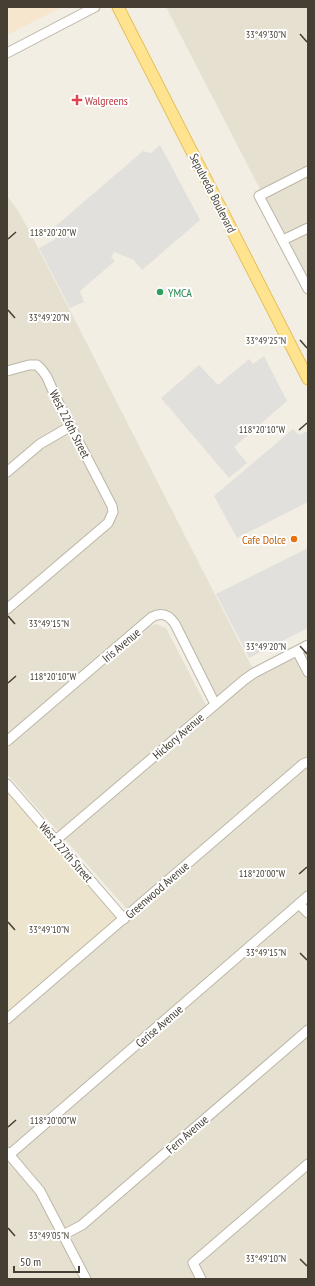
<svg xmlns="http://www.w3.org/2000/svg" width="315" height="1286" font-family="'PT Sans Narrow',sans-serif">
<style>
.residential{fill:#e6e0d1}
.commercial{fill:#f5e6cd}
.education{fill:#ece4cd}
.parking{fill:#e2e0dc}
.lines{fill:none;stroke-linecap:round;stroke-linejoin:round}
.minor-casing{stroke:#bdb6a6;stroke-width:11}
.major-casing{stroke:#e5c15e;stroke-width:13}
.minor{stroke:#fff;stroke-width:9}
.major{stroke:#ffe38f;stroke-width:11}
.ticks{fill:none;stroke:#443e33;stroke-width:1.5}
.health-dot{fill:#e0444e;stroke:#fff;stroke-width:1.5}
.leisure-dot{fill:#2e9e5b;stroke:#fff;stroke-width:1.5}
.food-dot{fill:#e8710a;stroke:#fff;stroke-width:1.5}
.labels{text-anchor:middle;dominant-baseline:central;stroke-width:4;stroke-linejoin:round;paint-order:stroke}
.health-label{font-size:12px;fill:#be3a42;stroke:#fff;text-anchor:start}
.street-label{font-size:12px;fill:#443e33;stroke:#fff}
.leisure-label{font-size:12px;fill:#27864d;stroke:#fff;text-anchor:start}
.food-label{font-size:12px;fill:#c56008;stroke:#fff;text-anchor:end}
.ticks-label{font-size:10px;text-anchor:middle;fill:#443e33;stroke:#fff;stroke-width:4;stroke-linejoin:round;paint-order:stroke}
</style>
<rect width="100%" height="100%" fill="#f2eee3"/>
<g class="residential">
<path d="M166,7H308V294L260,189Z"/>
<path d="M7,196L17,209L32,236L254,671L215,703L182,638L162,614L7,740V610L113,512L7,606Z"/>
<path d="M156,624L166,628L210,713L241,686L308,651V1279H7V1025L133,916L7,774V748L150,626Z"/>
</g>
<path class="commercial" d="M7,7H62L7,35Z"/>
<path class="education" d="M7,786L122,919L7,1017Z"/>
<g class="parking">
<path d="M160,145L200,220L142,270L134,260L114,252L111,257L115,261L80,291L84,302L70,308L39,248L54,240L61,233L51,230L143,151L151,153Z"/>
<path d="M264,356L287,401L234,447L247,463L229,478L161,398L199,365L218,385L249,359L253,364Z"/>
<path d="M293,429L299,435L308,431V502L237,538L214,496Z"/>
<path d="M308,548V628L249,658L216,594Z"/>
</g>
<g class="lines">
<defs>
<g id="minor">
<path d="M7,53L95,7"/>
<path d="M308,171L259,196L308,289"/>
<path d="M283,240L308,228"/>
<path d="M7,371L29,365H37L42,370L47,377L56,398L112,506L113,512L108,523L7,609"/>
<path d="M7,472L40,444L71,426"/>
<path d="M297,651L308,672"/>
<path d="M7,741L152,617C162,612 169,615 175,624L215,704"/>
<path d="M7,784L124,919"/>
<path d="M56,840L244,680L254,673L308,645"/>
<path d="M299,904L308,913"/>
<path d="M7,1019L303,764L308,762"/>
<path d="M7,1152L40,1191L86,1279"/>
<path d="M9,1155L308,896"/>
<path d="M63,1235L82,1225L308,1030"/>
<path d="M201,1279L193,1263L308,1164"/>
</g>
<path id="major" d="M118,7L308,379"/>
</defs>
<use href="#minor" class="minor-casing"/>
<use href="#major" class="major-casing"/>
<use href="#minor" class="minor"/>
<use href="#major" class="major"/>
</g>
<path class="ticks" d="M300,34L307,42M8,239L16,232M8,310L15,318M300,340L307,348M299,430L307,423M8,616L15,624M300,646L307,654M8,683L16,676M299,874L307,867M8,922L15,930M300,953L307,960M8,1127L16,1120M8,1228L15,1236M300,1259L307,1266"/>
<path class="health-dot" d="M75 94h4v4h4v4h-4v4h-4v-4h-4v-4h4z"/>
<circle class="leisure-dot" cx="160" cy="292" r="4"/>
<circle class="food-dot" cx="294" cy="539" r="4"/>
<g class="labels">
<g class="health-label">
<text x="85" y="100">Walgreens</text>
</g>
<g class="street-label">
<text transform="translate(213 193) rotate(63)">Sepulveda Boulevard</text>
<text transform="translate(70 424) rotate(63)">West 226th Street</text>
<text transform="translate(121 645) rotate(-40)">Iris Avenue</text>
<text transform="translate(178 736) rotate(-41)">Hickory Avenue</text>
<text transform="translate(66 852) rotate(49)">West 227th Street</text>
<text transform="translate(157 890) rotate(-41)">Greenwood Avenue</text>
<text transform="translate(159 1026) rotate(-41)">Cerise Avenue</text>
<text transform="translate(187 1134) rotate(-41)">Fern Avenue</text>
</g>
<g class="leisure-label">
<text x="168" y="292">YMCA</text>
</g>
<g class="food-label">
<text x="286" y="539">Cafe Dolce</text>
</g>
</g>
<g class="ticks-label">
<text x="266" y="38">33°49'30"N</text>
<text x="53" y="236">118°20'20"W</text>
<text x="49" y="321">33°49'20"N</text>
<text x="266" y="344">33°49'25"N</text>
<text x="262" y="433">118°20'10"W</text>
<text x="49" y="627">33°49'15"N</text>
<text x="266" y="650">33°49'20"N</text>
<text x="53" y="680">118°20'10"W</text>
<text x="262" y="877">118°20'00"W</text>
<text x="49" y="933">33°49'10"N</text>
<text x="266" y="956">33°49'15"N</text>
<text x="53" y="1124">118°20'00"W</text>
<text x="49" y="1239">33°49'05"N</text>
<text x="266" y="1262">33°49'10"N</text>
</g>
<rect width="315" height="1286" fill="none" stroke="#443e33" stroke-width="16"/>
<path d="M14 1266v6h65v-6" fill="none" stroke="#443e33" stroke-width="2"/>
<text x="20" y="1266" font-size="12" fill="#443e33" stroke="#ffffff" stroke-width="3" paint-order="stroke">50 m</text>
</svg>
